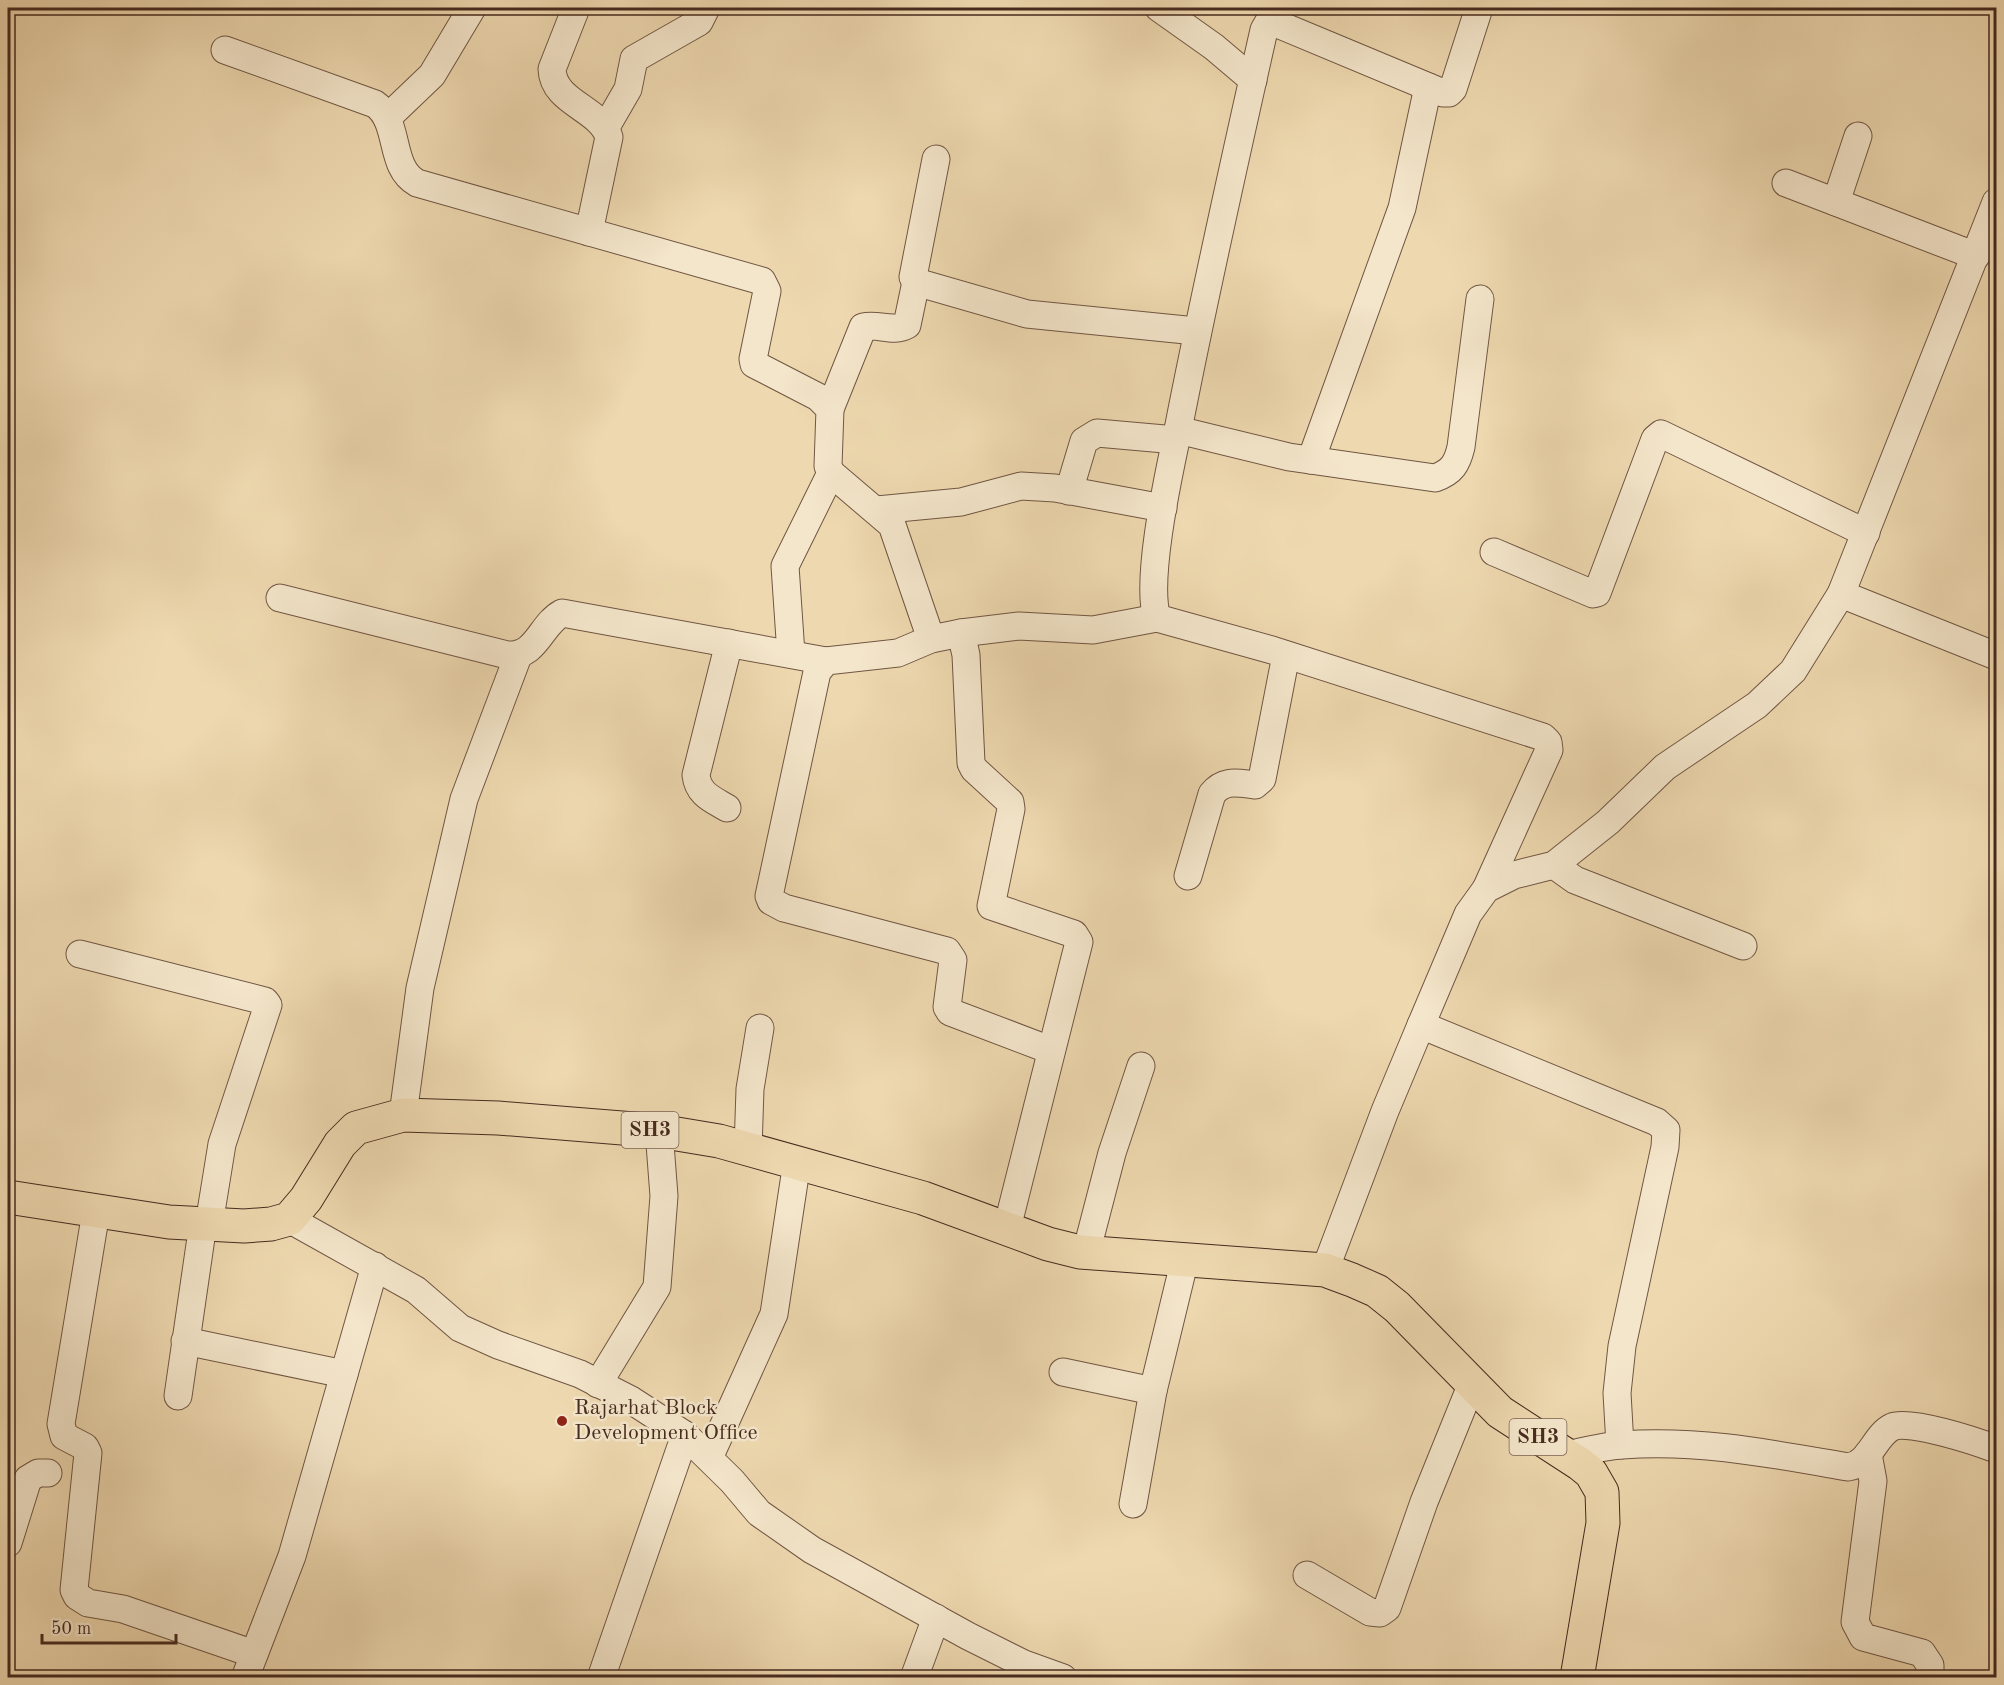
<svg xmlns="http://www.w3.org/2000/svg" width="2004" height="1685" font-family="'Old Standard TT',serif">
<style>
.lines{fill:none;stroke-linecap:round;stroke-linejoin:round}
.minor-casing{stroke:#705643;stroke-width:29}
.major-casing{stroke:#462a1f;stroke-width:35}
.minor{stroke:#f4e6cb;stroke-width:27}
.major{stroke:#eed8af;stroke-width:33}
.poi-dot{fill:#8f2418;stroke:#f4e6cb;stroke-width:2}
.labels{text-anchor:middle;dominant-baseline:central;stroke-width:5;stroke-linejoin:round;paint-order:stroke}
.shield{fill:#f4e6cb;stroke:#7a6253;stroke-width:1.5}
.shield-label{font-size:21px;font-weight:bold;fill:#462a1f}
.poi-label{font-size:22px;fill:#462a1f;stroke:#f4e6cb;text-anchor:start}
</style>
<rect width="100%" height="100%" fill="#eed8af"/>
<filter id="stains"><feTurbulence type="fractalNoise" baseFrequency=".00333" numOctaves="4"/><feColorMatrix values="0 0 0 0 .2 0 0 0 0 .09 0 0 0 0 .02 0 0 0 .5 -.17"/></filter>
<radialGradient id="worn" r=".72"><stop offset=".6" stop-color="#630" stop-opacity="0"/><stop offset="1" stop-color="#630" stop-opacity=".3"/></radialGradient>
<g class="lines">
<defs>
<g id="minor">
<path d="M576,8L552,69C553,103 600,108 609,137L589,232"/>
<path d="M1159,8L1214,47L1253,80"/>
<path d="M1479,8L1453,89L1449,93H1443L1275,23H1268L1264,30C1234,163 1204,296 1178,430C1169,473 1145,579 1157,618L1272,650L1543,737L1548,742L1549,750L1486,889"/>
<path d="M225,50L375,104C401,122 388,167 417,183L762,281L767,291L753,359L754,364L818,397L830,409L828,466L831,473L892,525L931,639"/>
<path d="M387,118L432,75L472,8"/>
<path d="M606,127L628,89L634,59L699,22L706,8"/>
<path d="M936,159L913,277L916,282L1027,314L1196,331"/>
<path d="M1786,183L1976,256"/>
<path d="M1836,202L1858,136"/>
<path d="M830,409L863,327C878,323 893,333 907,325L916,282"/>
<path d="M1178,430L1289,457L1435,478C1452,472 1457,464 1461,447L1480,299"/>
<path d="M1311,460L1402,208L1428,87"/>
<path d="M1069,491L1084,441L1097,433L1176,440"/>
<path d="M877,510L961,502L1021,486L1055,488L1163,508"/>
<path d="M1494,552L1593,594L1597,593L1655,439L1661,434L1866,533"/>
<path d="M1841,594L1996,656"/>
<path d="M280,598L507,655C537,657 540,625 562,613L826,661"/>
<path d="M961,633L966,655L971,763L974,769L1010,802L1011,809L991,906L1074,934L1079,942L1007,1228"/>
<path d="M791,654L785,566L831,473"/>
<path d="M727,808C712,799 698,794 696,775L729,643"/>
<path d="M1554,865L1575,880L1743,946"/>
<path d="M1188,876L1212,794C1224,779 1237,783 1255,785L1262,779L1286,655"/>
<path d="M80,954L265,1001L268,1005L222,1144L209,1224"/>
<path d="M1421,1025L1657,1122L1666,1130L1665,1147L1622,1346L1617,1393L1620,1445"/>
<path d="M1050,1050L950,1012L947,1007L953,960L947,951L784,908L771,901L769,896L817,672L826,661L898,653L931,639L961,633L1019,626L1093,630L1157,618"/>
<path d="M403,1115L420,988L464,799L518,656"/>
<path d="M748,1149L750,1089L760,1028"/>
<path d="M96,1212L61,1424L64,1436L85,1447L88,1453L74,1590L77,1596L88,1603L123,1609L254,1654"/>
<path d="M289,1219L416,1290L460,1328L498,1345L580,1374L631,1400L685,1435L732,1481L759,1513L812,1550L968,1636L1024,1664L1063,1678"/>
<path d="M1086,1253L1112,1153L1141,1066"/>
<path d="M1325,1270L1385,1111L1421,1025L1468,914L1486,889L1514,875L1554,865L1608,822L1665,767L1757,705L1793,671L1841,594L1996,202"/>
<path d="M185,1341L344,1374"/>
<path d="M1063,1372L1153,1391"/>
<path d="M598,1384L657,1287L664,1196L659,1131"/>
<path d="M178,1396L203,1224"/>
<path d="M1868,1454L1873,1481L1855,1622L1863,1637L1922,1653L1930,1665V1678"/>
<path d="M1567,1455C1585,1451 1604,1446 1622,1445C1698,1439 1773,1454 1848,1467C1870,1464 1874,1436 1892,1427C1909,1419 1978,1442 1996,1449"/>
<path d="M709,1458L774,1314L797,1162"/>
<path d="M1133,1504L1153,1391L1185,1259"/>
<path d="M8,1543L28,1479L38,1473H48"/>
<path d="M1307,1575L1370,1612L1380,1613L1387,1608L1424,1502L1471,1386"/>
<path d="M245,1678L292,1556L375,1266"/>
<path d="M601,1678L685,1435"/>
<path d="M914,1678L936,1618"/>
</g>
<path id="major" d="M8,1197L169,1222L244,1226L271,1224L289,1219L306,1199L340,1144L356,1128L403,1115L498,1118L659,1131L719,1141L923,1198L1048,1244L1080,1252L1325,1270L1352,1280L1377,1291L1397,1307L1500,1412L1580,1464L1591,1473L1602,1492L1603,1523L1577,1678"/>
</defs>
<use href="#minor" class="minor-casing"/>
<use href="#major" class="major-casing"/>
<use href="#minor" class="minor"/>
<use href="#major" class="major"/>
</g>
<circle class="poi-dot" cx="562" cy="1421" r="6"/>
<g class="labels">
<g class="shield">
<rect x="621.5" y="1112" width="57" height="36" rx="4.5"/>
<rect x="1509.5" y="1419" width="57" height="36" rx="4.5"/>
</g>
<g class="shield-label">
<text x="650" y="1130">SH3</text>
<text x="1538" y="1437">SH3</text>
</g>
<g class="poi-label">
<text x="574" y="1408">Rajarhat Block<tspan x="574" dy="25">Development Office</tspan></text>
</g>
</g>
<rect width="2004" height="1685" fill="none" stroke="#eed8af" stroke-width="30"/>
<rect x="9" y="9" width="1986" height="1667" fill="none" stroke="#462a1f" stroke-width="3"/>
<rect x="15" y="15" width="1974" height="1655" fill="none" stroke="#462a1f" stroke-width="1.5"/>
<path d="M42 1634v9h134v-9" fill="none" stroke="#462a1f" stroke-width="3"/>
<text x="51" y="1634" font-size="18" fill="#462a1f" stroke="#f4e6cb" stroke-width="4.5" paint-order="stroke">50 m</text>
<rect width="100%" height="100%" filter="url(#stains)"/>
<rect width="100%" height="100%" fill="url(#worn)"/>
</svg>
